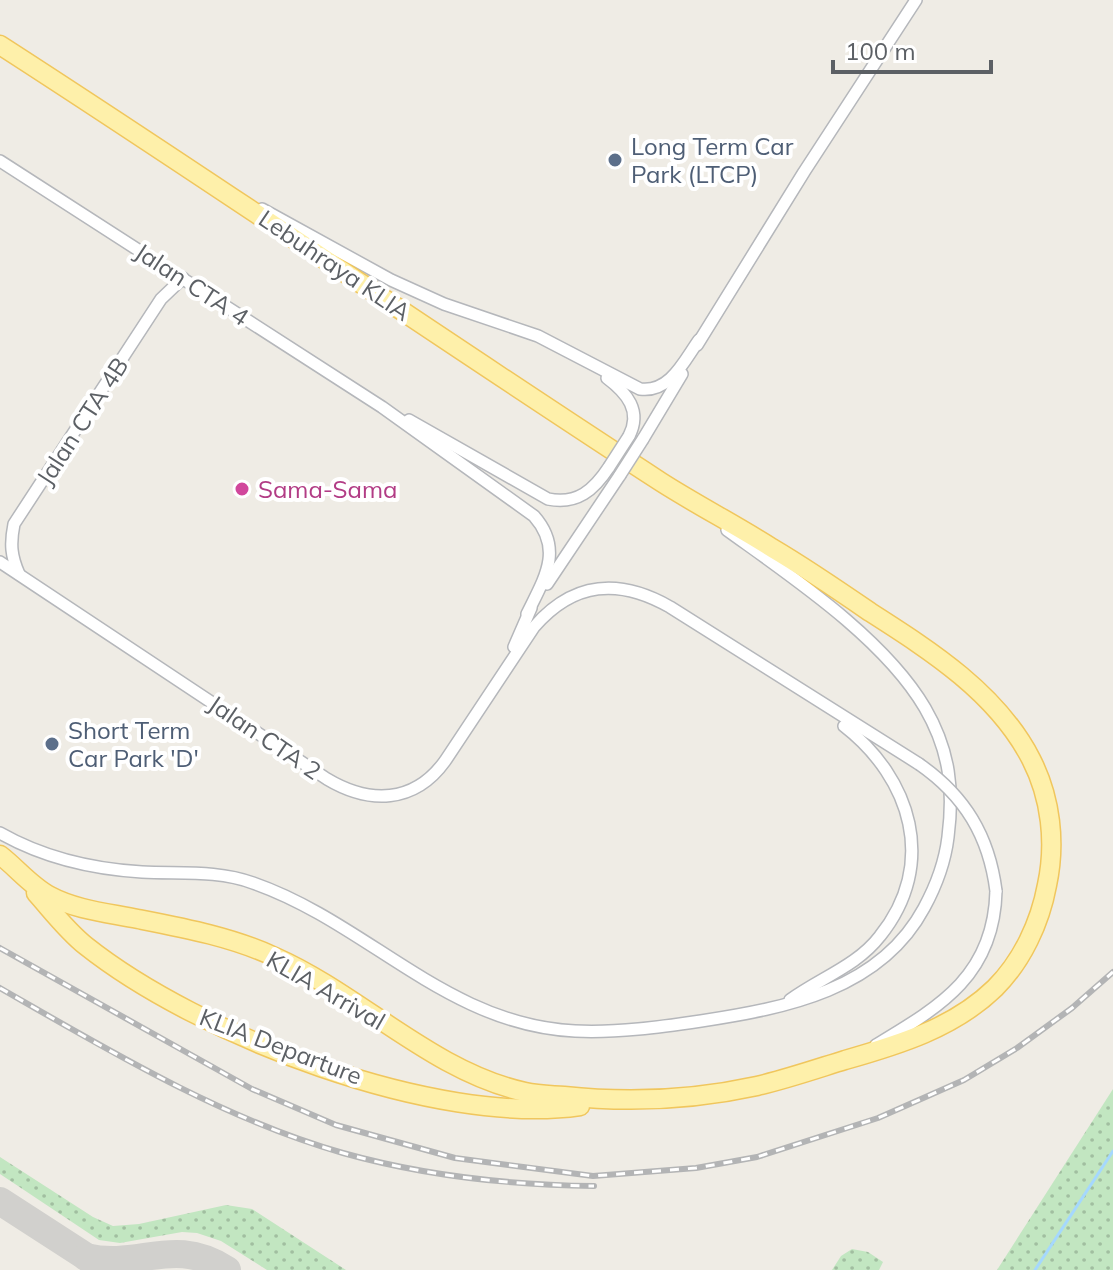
<svg xmlns="http://www.w3.org/2000/svg" width="1113" height="1270" font-family="Mulish,sans-serif">
<style>
.grass{fill:url(#grass-dots)}
.lines{fill:none;stroke-linecap:round;stroke-linejoin:round}
.stream{stroke:#a5d8fe;stroke-width:3}
.taxiway{stroke:#d1d0cd;stroke-width:28}
.minor-casing{stroke:#b5b7bb;stroke-width:14}
.primary-casing{stroke:#f0c65d;stroke-width:21}
.minor{stroke:#fff;stroke-width:11}
.primary{stroke:#fef0aa;stroke-width:18}
.rail-casing{stroke:#b3b4b5;stroke-width:6}
.rail{stroke:#fff;stroke-width:3;stroke-dasharray:9;stroke-linecap:butt}
.minor-bridge-casing{stroke:#b5b7bb;stroke-width:14;stroke-linecap:butt}
.minor-bridge{stroke:#fff;stroke-width:11}
.service-dot{fill:#5c6f8a;stroke:#fff;stroke-width:3}
.hotel-dot{fill:#d1479c;stroke:#fff;stroke-width:3}
.labels{text-anchor:middle;dominant-baseline:central;stroke-width:8;stroke-linejoin:round;paint-order:stroke}
.service-label{font-size:24px;fill:#4e5e75;stroke:#fff;text-anchor:start}
.street-label{font-size:24px;fill:#5c6065;stroke:#fff}
.hotel-label{font-size:24px;fill:#b23c85;stroke:#fff;text-anchor:start}
</style>
<defs>
<pattern id="grass-dots" width="8" height="8" patternUnits="userSpaceOnUse" patternTransform="scale(2)"><rect width="8" height="8" fill="#c2e6c1"/><path d="M2 2h.1M6 6h.1" fill="none" stroke="#a1bea0" stroke-width="1.8" stroke-linecap="round"/></pattern>
</defs>
<rect width="100%" height="100%" fill="#efece5"/>
<g class="grass">
<path d="M1113,1089V1270H997Z"/>
<path d="M0,1157L93,1217L113,1226L139,1224L226,1205L252,1209L346,1270H267L221,1241L197,1233L182,1232L120,1243L99,1240L0,1174Z"/>
<path d="M852,1249L868,1252L883,1262L879,1270H832L841,1256Z"/>
</g>
<g class="lines">
<path class="stream" d="M1035,1270L1113,1151"/>
<g class="taxiway">
<path d="M0,1201L102,1267"/>
<path d="M86,1257C140,1270 173,1235 227,1270"/>
</g>
<defs>
<g id="minor">
<path d="M0,161L382,407L534,516C564,550 544,579 527,614"/>
<path d="M262,209L391,280L444,304L538,336L640,389C670,393 684,361 699,340"/>
<path d="M697,345L804,172L916,0"/>
<path d="M607,378C627,393 642,411 629,436"/>
<path d="M409,420L548,499C577,505 594,490 609,467"/>
<path d="M643,439L682,374"/>
<path d="M0,562L327,779C369,804 414,804 445,761L534,627C574,581 619,578 670,607L919,764"/>
<path d="M19,574C11,556 10,544 14,524L161,299L183,278"/>
<path d="M547,584L620,475"/>
<path d="M514,647L531,608"/>
<path d="M0,833C44,858 92,869 142,872C180,874 218,870 253,883C368,923 447,1025 575,1031C617,1033 660,1027 701,1021C786,1008 880,990 924,908C936,886 945,862 948,837C954,790 950,751 925,708C884,638 792,577 727,530"/>
<path d="M790,1000C820,978 857,966 880,936C938,864 911,778 844,726"/>
<path d="M876,1045C941,1006 994,975 996,891"/>
</g>
<g id="primary">
<path d="M0,45C222,188 439,338 661,482C697,505 736,525 772,548C806,568 838,590 870,612C931,651 997,693 1031,759C1051,798 1056,843 1047,885C1040,923 1022,961 995,988C954,1028 898,1045 845,1060C816,1069 787,1079 757,1086C693,1100 629,1103 564,1096C551,1095 538,1095 525,1092C433,1072 359,994 275,957C232,937 184,928 138,919C109,913 76,910 50,896C31,886 17,868 0,855"/>
<path d="M36,893C52,911 67,931 86,946C198,1035 436,1127 580,1106"/>
</g>
</defs>
<use href="#minor" class="minor-casing"/>
<use href="#primary" class="primary-casing"/>
<use href="#minor" class="minor"/>
<use href="#primary" class="primary"/>
<defs>
<g id="rail">
<path d="M0,948L252,1089L336,1125L455,1158L593,1176L696,1168L757,1157L878,1118L964,1080L1017,1048L1072,1008L1113,972"/>
<path d="M0,988C108,1050 223,1119 343,1153C425,1176 509,1185 594,1186"/>
</g>
</defs>
<use href="#rail" class="rail-casing"/>
<use href="#rail" class="rail"/>
<defs>
<g id="minor-bridge">
<path d="M609,467L629,436"/>
<path d="M620,475L643,439"/>
<path d="M919,764C965,796 989,836 996,891"/>
</g>
</defs>
<use href="#minor-bridge" class="minor-bridge-casing"/>
<use href="#minor-bridge" class="minor-bridge"/>
</g>
<g class="service-dot">
<circle cx="615" cy="160" r="8"/>
<circle cx="52" cy="744" r="8"/>
</g>
<circle class="hotel-dot" cx="242" cy="489" r="8"/>
<g class="labels">
<g class="service-label">
<text x="631" y="146">Long Term Car<tspan x="631" dy="28">Park (LTCP)</tspan></text>
<text x="68" y="730">Short Term<tspan x="68" dy="28">Car Park 'D'</tspan></text>
</g>
<g class="street-label">
<text transform="translate(335 265) rotate(34)">Lebuhraya KLIA</text>
<text transform="translate(192 284) rotate(33)">Jalan CTA 4</text>
<text transform="translate(82 421) rotate(-57)">Jalan CTA 4B</text>
<text transform="translate(265 737) rotate(34)">Jalan CTA 2</text>
<text transform="translate(326 990) rotate(30)">KLIA Arrival</text>
<text transform="translate(281 1046) rotate(21)">KLIA Departure</text>
</g>
<g class="hotel-label">
<text x="258" y="489">Sama-Sama</text>
</g>
</g>
<path d="M833 60v12h158v-12" fill="none" stroke="#5c6065" stroke-width="4"/>
<text x="845" y="60" font-size="24" fill="#5c6065" stroke="#ffffff" stroke-width="6" paint-order="stroke">100 m</text>
</svg>
